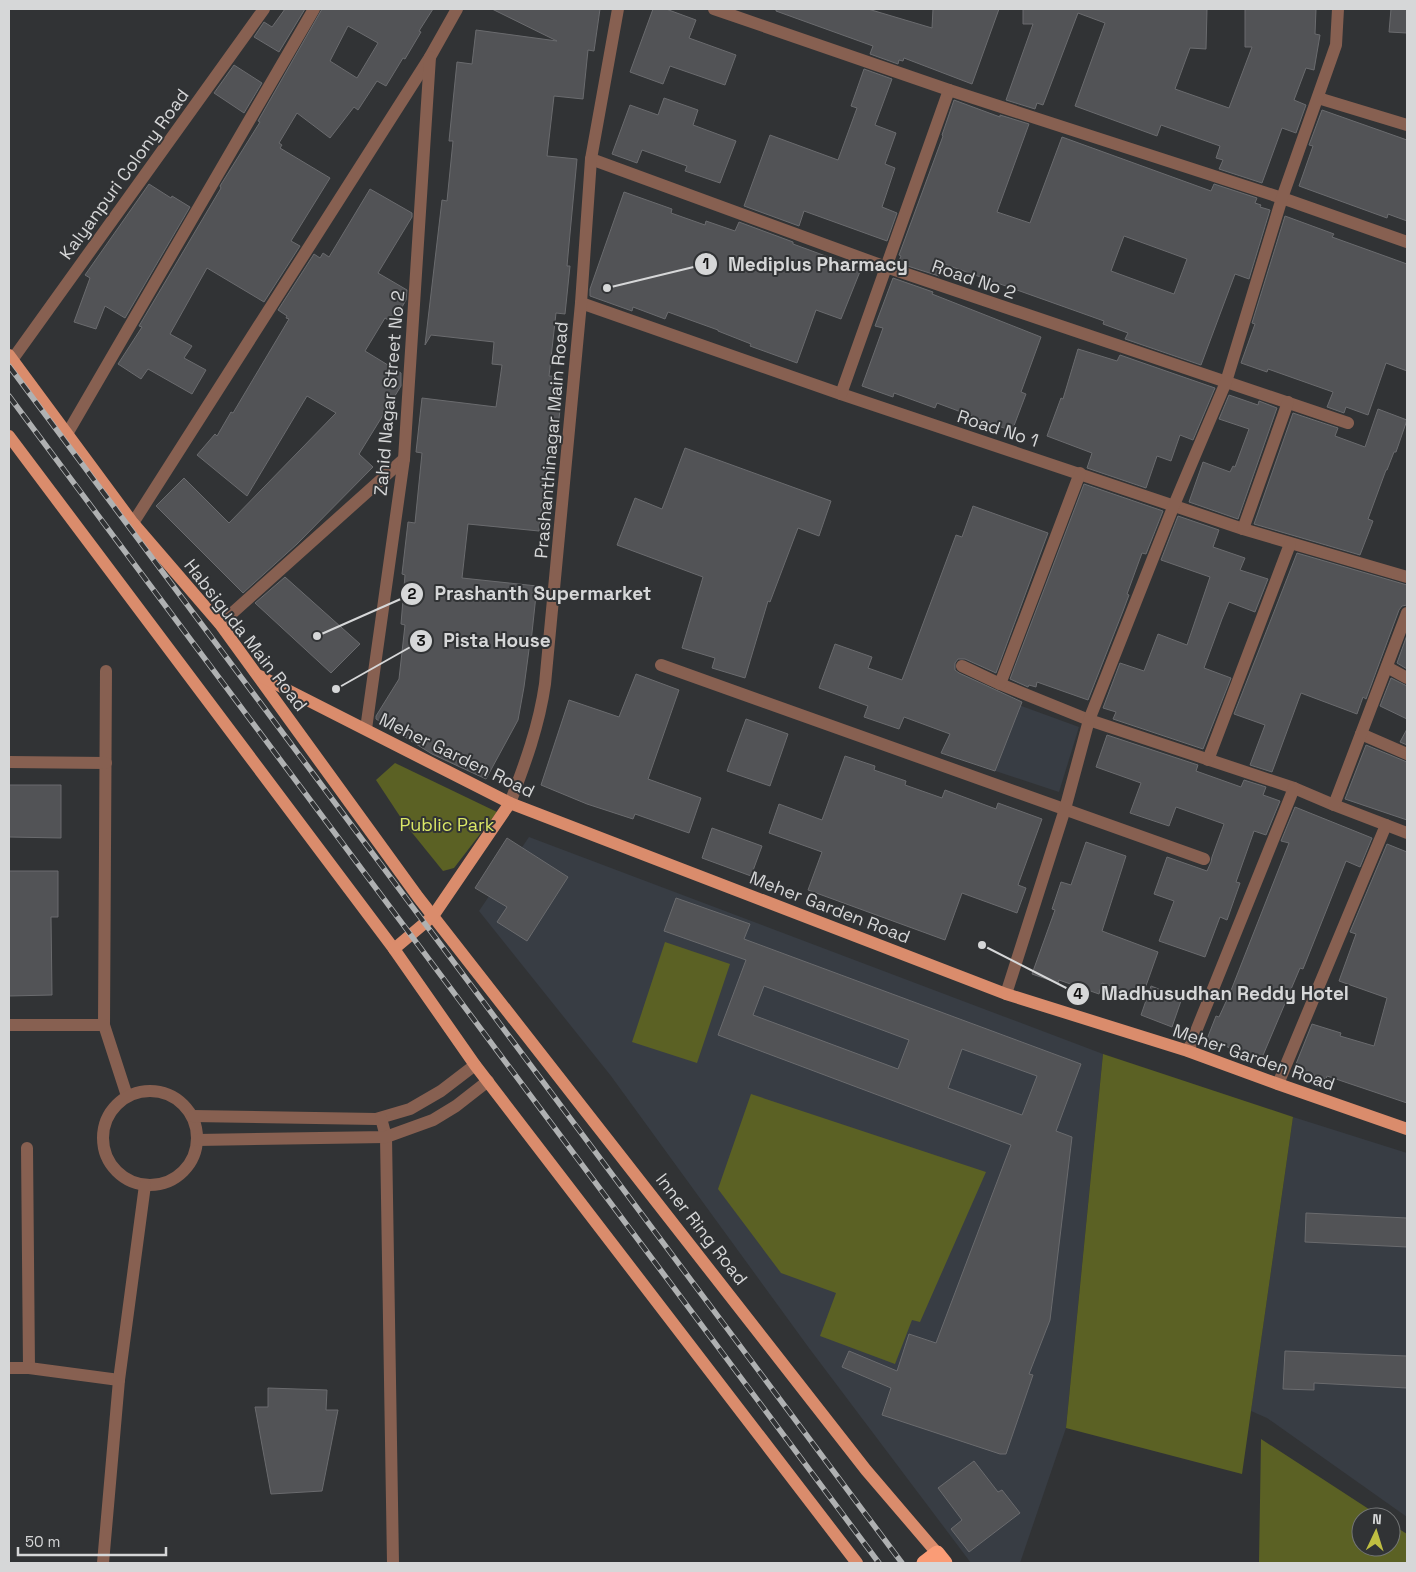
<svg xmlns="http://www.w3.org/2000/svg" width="1416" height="1572" font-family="'Space Grotesk',sans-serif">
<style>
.built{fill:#383d44}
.green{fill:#5b6124}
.building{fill:#525356;stroke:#6a6b6e;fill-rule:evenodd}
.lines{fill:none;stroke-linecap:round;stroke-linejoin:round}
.minor{stroke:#876051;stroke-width:12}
.major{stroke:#da8c6c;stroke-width:12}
.highway{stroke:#fa9c76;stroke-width:15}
.rail-casing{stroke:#afb1b2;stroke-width:5.5}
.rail{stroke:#313335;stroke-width:4;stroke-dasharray:11;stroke-linecap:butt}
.labels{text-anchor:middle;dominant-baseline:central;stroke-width:4;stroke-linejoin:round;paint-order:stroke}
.street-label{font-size:18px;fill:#d6d7d8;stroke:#313335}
.park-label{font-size:18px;fill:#dbe867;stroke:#313335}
.leader{fill:none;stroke:#d6d7d8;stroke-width:2}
.callout-dot{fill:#d6d7d8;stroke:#313335;stroke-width:2}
.mark-label{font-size:15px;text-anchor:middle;font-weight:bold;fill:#111}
.callout-label{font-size:19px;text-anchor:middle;font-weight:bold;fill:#d6d7d8;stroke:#313335;stroke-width:4;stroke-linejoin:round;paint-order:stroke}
</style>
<rect width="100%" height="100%" fill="#313335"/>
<g class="built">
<path d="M969,687L1079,727L1059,792L941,753Z"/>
<path d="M529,837L1103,1054L1066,1428L1020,1563H971L809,1348L611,1076L479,911Z"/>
<path d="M1293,1117L1407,1153V1517L1267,1418L1251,1411Z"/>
</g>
<g class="green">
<path d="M395,763L497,812L454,868L443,871L405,824L376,780Z"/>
<path d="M665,942L730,964L697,1063L632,1042Z"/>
<path d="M1103,1054L1293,1117L1242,1474L1066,1428Z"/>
<path d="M751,1094L986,1172L920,1322L912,1320L895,1364L820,1336L836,1293L781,1273L718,1189Z"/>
<path d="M1261,1439L1381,1517H1361V1547H1391V1524L1407,1534V1563H1259Z"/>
</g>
<g class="building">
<path d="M285,9H305L279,52L254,37L264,22L272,27Z"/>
<path d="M322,9H433L419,31L421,32L405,59L403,58L386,86L377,81L358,110L354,107L330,138L297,113L279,143L282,145L280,148L330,178L291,241L300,246L264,302L207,268L170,334L192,346L184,358L206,370L192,394L148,369L141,379L118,364L142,327L139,326L221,188L220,186L260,122L258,121ZM348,26L378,43L357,78L330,61Z"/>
<path d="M492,9H600L594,51L588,50L583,99L554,96L547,156L577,159L567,266H570L565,314L556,313L549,376L562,377L557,409L560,410L556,444L550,443L547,475H545L539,531L468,524L462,578L537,586L531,642H530L524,687L518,720L486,779L432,754L376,719V716L399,679L405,625L401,624L405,575L402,574L408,522L415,523L422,453L416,452L422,398L496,407L502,365L492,364L494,342L431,335L425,345L442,200L447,201L453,141H449L457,62L472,64L476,30L557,41Z"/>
<path d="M653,9H666L696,20L689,38L736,55L725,85L670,66L663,84L630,72Z"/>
<path d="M776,9H868L932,28L933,9H999L972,84L904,58L903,61L899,60L898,64L870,54L873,46L776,11Z"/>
<path d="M1023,9H1207L1206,49L1190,48L1175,89L1229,108L1252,47H1245V9H1316L1315,34L1320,35L1314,70L1306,68L1294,100L1306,105L1296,133L1282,128L1262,183L1219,169L1223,160L1216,158L1220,146L1161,125L1157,136L1075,106L1105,23L1078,13L1043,105L1037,103L1035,109L1006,100L1033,24H1023Z"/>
<path d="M1391,9H1407V33L1389,32Z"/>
<path d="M234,65L262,83L244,113L214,93Z"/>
<path d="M864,69L892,79L875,125L896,133L885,164L895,168L882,207L897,213L887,241L804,211L799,226L744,206L770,135L838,160L857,108L851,106Z"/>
<path d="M664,98L698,110L693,125L736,141L720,183L685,171L687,166L642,150L637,163L612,154L630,105L658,115Z"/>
<path d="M954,100L1000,117V115L1029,124L997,212L1030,223L1062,137L1211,191L1214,184L1257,198L1255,203L1261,205L1260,207L1270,210L1249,279L1235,274L1201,365L1125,339L1128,333L1103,324L1104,321L944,264L939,276L898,263L901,256L899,255L943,136L942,135ZM1124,236L1187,259L1174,294L1111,271Z"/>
<path d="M1322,110L1407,140V221L1388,214L1387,218L1299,186L1313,146L1309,145Z"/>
<path d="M149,184L171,198L172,196L190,207L125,318L105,306L96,329L74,322L90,278L85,275Z"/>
<path d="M370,189L412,213V217L378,273L407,290L406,300L393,323L385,318L365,351L401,373V386L359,454L373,467L297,544L243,593L156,506L184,478L229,523L336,413L307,396L247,496L197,455L215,434L217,436L231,412L233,413L289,319L286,318L287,316L278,310L314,254L320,258L323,253L329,257Z"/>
<path d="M624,192L672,209L671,213L705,225L706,221L735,231L739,222L793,242V244L861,269L841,319L816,310L797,363L750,346L751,344L718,331V330L668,312L665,319L633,307L632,311L590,296V289Z"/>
<path d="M1285,216L1334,234L1332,237L1407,264V371L1386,363L1368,415L1346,407L1344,413L1327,407L1333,392L1268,369L1267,372L1241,363L1255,324L1252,323Z"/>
<path d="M893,278L933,292L932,294L1041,337L1021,392L1026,394L1012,431L937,403L935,408L894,393L893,397L862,386L883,328L875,326Z"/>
<path d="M1078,349L1117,361L1120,355L1215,388L1193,440L1180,435L1171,461L1157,456L1146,488L1087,468L1092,453L1047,436L1061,398L1063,399Z"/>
<path d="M1229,395L1258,405L1259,401L1277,408L1238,519L1189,502L1203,462L1230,472L1233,466L1235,467L1249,429L1219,419Z"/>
<path d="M1378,409L1407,420L1396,452H1394L1387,470H1386L1368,519L1373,521L1360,555L1254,524L1293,413L1338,428L1335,436L1365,447Z"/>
<path d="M685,448L831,501L819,536L798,528L770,602L768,601L745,678L712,668L715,658L682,648L703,577L617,545L635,498L662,509Z"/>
<path d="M1084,484L1163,511L1146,554L1142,553L1127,594L1129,595L1123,611L1088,700L1037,682L1036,687L1029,685L1028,687L1010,679Z"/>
<path d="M973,506L1048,533L996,673L965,659H958L955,663V670L959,673L1022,702L995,771L941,753L950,734L904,717L899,729L864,717L868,706L819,688L835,644L872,657L868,668L902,680L956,535L962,537Z"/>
<path d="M1178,516L1219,530L1213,547L1245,558L1240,570L1268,579L1255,612L1229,602L1222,619L1204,668L1231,678L1203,749L1113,719L1116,712L1103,708L1120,663L1144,671L1158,634L1187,645L1210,577L1161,560Z"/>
<path d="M1297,553L1407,585V605L1402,606L1399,610L1366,699L1363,697L1357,714L1301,693L1272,772L1250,765L1265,725L1234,714Z"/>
<path d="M285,577L360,644L331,673L255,603Z"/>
<path d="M1407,635V669L1397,663Z"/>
<path d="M636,674L679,690L648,779L701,798L689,833L635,814L633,819L587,804L541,785L569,700L619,717Z"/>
<path d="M1391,678L1407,686V719L1380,706Z"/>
<path d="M746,719L788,734L770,786L727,771Z"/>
<path d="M1407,729V745L1400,742Z"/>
<path d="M1107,735L1198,765L1196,771L1241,787L1244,780L1266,787L1263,795L1280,801L1266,835L1254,831L1236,882L1240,883L1227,920L1220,917L1205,957L1159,941L1174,901L1154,894L1167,857L1207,871L1211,862L1212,857L1224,824L1176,807L1169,826L1130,813L1141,783L1096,767Z"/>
<path d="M1366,745L1407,762V820L1345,799Z"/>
<path d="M845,756L875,766L874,770L906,781L905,785L942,798L945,790L996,809L998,803L1042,819L1018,885L1026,888L1017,913L962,893L945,940L808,890L822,852L769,833L779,804L822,820Z"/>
<path d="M9,785H61V838L9,837Z"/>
<path d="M1295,807L1372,838L1360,867L1346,861L1303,969L1300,968L1261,1060L1207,1039L1216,1016L1219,1017L1230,993L1289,843L1281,841Z"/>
<path d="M712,828L762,846L751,876L702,858Z"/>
<path d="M507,838L568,877L527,941L497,922L507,907L475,888Z"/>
<path d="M1086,842L1126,856L1102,931L1158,952L1142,997L1102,983L1099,994L1059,980L1058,983L1032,974L1055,910L1052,909L1061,882L1071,885Z"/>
<path d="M1387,844L1407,852V1103L1327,1076L1326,1079L1294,1069L1312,1024L1341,1033L1340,1036L1374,1046L1387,998L1339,981L1356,934L1350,932Z"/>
<path d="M9,871H58V917H51L52,995L9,996Z"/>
<path d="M676,898L750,924L744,939L1081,1064L1056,1131L1072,1137L1050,1320L1029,1374L1033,1375L1006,1454H1000L882,1415L891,1388L842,1367L849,1351L897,1371L909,1334L936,1343L1011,1145L718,1035L746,960L664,931ZM764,986L909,1040L898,1069L753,1015ZM962,1049L1037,1076L1022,1115L948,1088Z"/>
<path d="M1151,986L1182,998L1172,1027L1141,1015Z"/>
<path d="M1306,1213L1407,1218V1247L1305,1242Z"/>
<path d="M1285,1351L1407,1356V1388L1314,1383V1390L1283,1389Z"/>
<path d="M268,1388L327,1390L326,1410H338L322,1491L271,1494L255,1407H268Z"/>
<path d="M974,1461L998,1492L1002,1490L1020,1513L969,1552L951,1529L962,1520L938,1488Z"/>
</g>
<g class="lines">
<g class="minor">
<path d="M714,9L949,90L1282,198L1407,242"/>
<path d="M1318,98L1407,125"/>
<path d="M591,159L886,267L1348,423"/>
<path d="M581,303L841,394L1243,529L1407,577"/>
<path d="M12,360L264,9"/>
<path d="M841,394L949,90"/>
<path d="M67,434L314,9"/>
<path d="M133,523L430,57L457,9"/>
<path d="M1243,529L1288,402"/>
<path d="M220,624L404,459"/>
<path d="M661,665L1204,859"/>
<path d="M962,666L1000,684L1089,720L1294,788L1334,805L1407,833"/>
<path d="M1387,667L1407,678"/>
<path d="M106,671L104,1025L127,1096"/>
<path d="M1000,684L1080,473"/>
<path d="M366,729L404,459L430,57"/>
<path d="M1361,734L1407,754"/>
<path d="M1208,760L1290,544"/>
<path d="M9,762L106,763"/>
<path d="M510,803C525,764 539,726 545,684L581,303L591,159L618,9"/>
<path d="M1334,805L1407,613"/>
<path d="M1006,994L1065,809L1089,720L1174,505L1226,382L1282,198L1336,45L1338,9"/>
<path d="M9,1025H104"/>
<path d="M1188,1051L1294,788"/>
<path d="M1278,1084L1386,825"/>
<circle cx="150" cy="1138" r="47"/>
<path d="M192,1116L376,1119L410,1109L441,1091L475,1065"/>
<path d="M381,1118L386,1137L393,1563"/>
<path d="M197,1140L386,1137L433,1120L456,1106L488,1081"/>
<path d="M27,1148L29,1368"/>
<path d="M9,1368H29L119,1380"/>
<path d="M103,1563L119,1380L145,1185"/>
</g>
<g class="major">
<path d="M9,355L133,523L220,624L418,897L866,1470L937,1553"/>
<path d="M9,436L394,949L475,1065L857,1563"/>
<path d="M260,676L510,803L1006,994L1188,1051L1278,1084L1407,1129"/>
<path d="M394,949L433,916L510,803"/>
</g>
<path class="highway" d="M924,1563L937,1553L945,1563"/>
<defs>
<g id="rail">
<path d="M9,366L902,1563"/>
<path d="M9,396L879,1563"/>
</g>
</defs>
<use href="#rail" class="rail-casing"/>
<use href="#rail" class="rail"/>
</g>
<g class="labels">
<g class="street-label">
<text transform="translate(124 174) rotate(-54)">Kalyanpuri Colony Road</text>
<text transform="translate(974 279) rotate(19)">Road No 2</text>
<text transform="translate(389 393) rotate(-85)">Zahid Nagar Street No 2</text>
<text transform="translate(998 428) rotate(18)">Road No 1</text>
<text transform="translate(551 440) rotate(-85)">Prashanthinagar Main Road</text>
<text transform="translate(246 635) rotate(52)">Habsiguda Main Road</text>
<text transform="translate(457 755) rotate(26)">Meher Garden Road</text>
<text transform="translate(830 907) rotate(21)">Meher Garden Road</text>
<text transform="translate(1254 1057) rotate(19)">Meher Garden Road</text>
<text transform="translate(702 1229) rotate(52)">Inner Ring Road</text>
</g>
<g class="park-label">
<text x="447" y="824">Public Park</text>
</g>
</g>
<path class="leader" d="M607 288L706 264M317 636L412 594M336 689L421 641M982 945L1078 994"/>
<g class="callout-dot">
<circle cx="607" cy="288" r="5"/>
<circle cx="317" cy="636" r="5"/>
<circle cx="336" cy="689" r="5"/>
<circle cx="982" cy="945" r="5"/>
<circle cx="706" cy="264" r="12"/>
<circle cx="412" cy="594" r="12"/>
<circle cx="421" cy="641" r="12"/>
<circle cx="1078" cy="994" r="12"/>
</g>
<g class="mark-label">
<text x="706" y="269">1</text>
<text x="412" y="599">2</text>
<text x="421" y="646">3</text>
<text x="1078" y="999">4</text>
</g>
<g class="callout-label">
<text x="818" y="271">Mediplus Pharmacy</text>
<text x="543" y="600">Prashanth Supermarket</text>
<text x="497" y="647">Pista House</text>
<text x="1225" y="1000">Madhusudhan Reddy Hotel</text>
</g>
<rect width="1416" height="1572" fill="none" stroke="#d6d7d8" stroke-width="20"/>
<g transform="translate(1376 1532) rotate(4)"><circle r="24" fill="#313335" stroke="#737576"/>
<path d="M0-4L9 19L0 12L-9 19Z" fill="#bfbe42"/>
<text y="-8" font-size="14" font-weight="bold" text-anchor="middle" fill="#d6d7d8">N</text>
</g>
<path d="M18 1547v8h148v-8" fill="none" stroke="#d6d7d8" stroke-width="2.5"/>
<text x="25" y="1547" font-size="15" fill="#d6d7d8" stroke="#313335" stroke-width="4" paint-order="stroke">50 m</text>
</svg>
